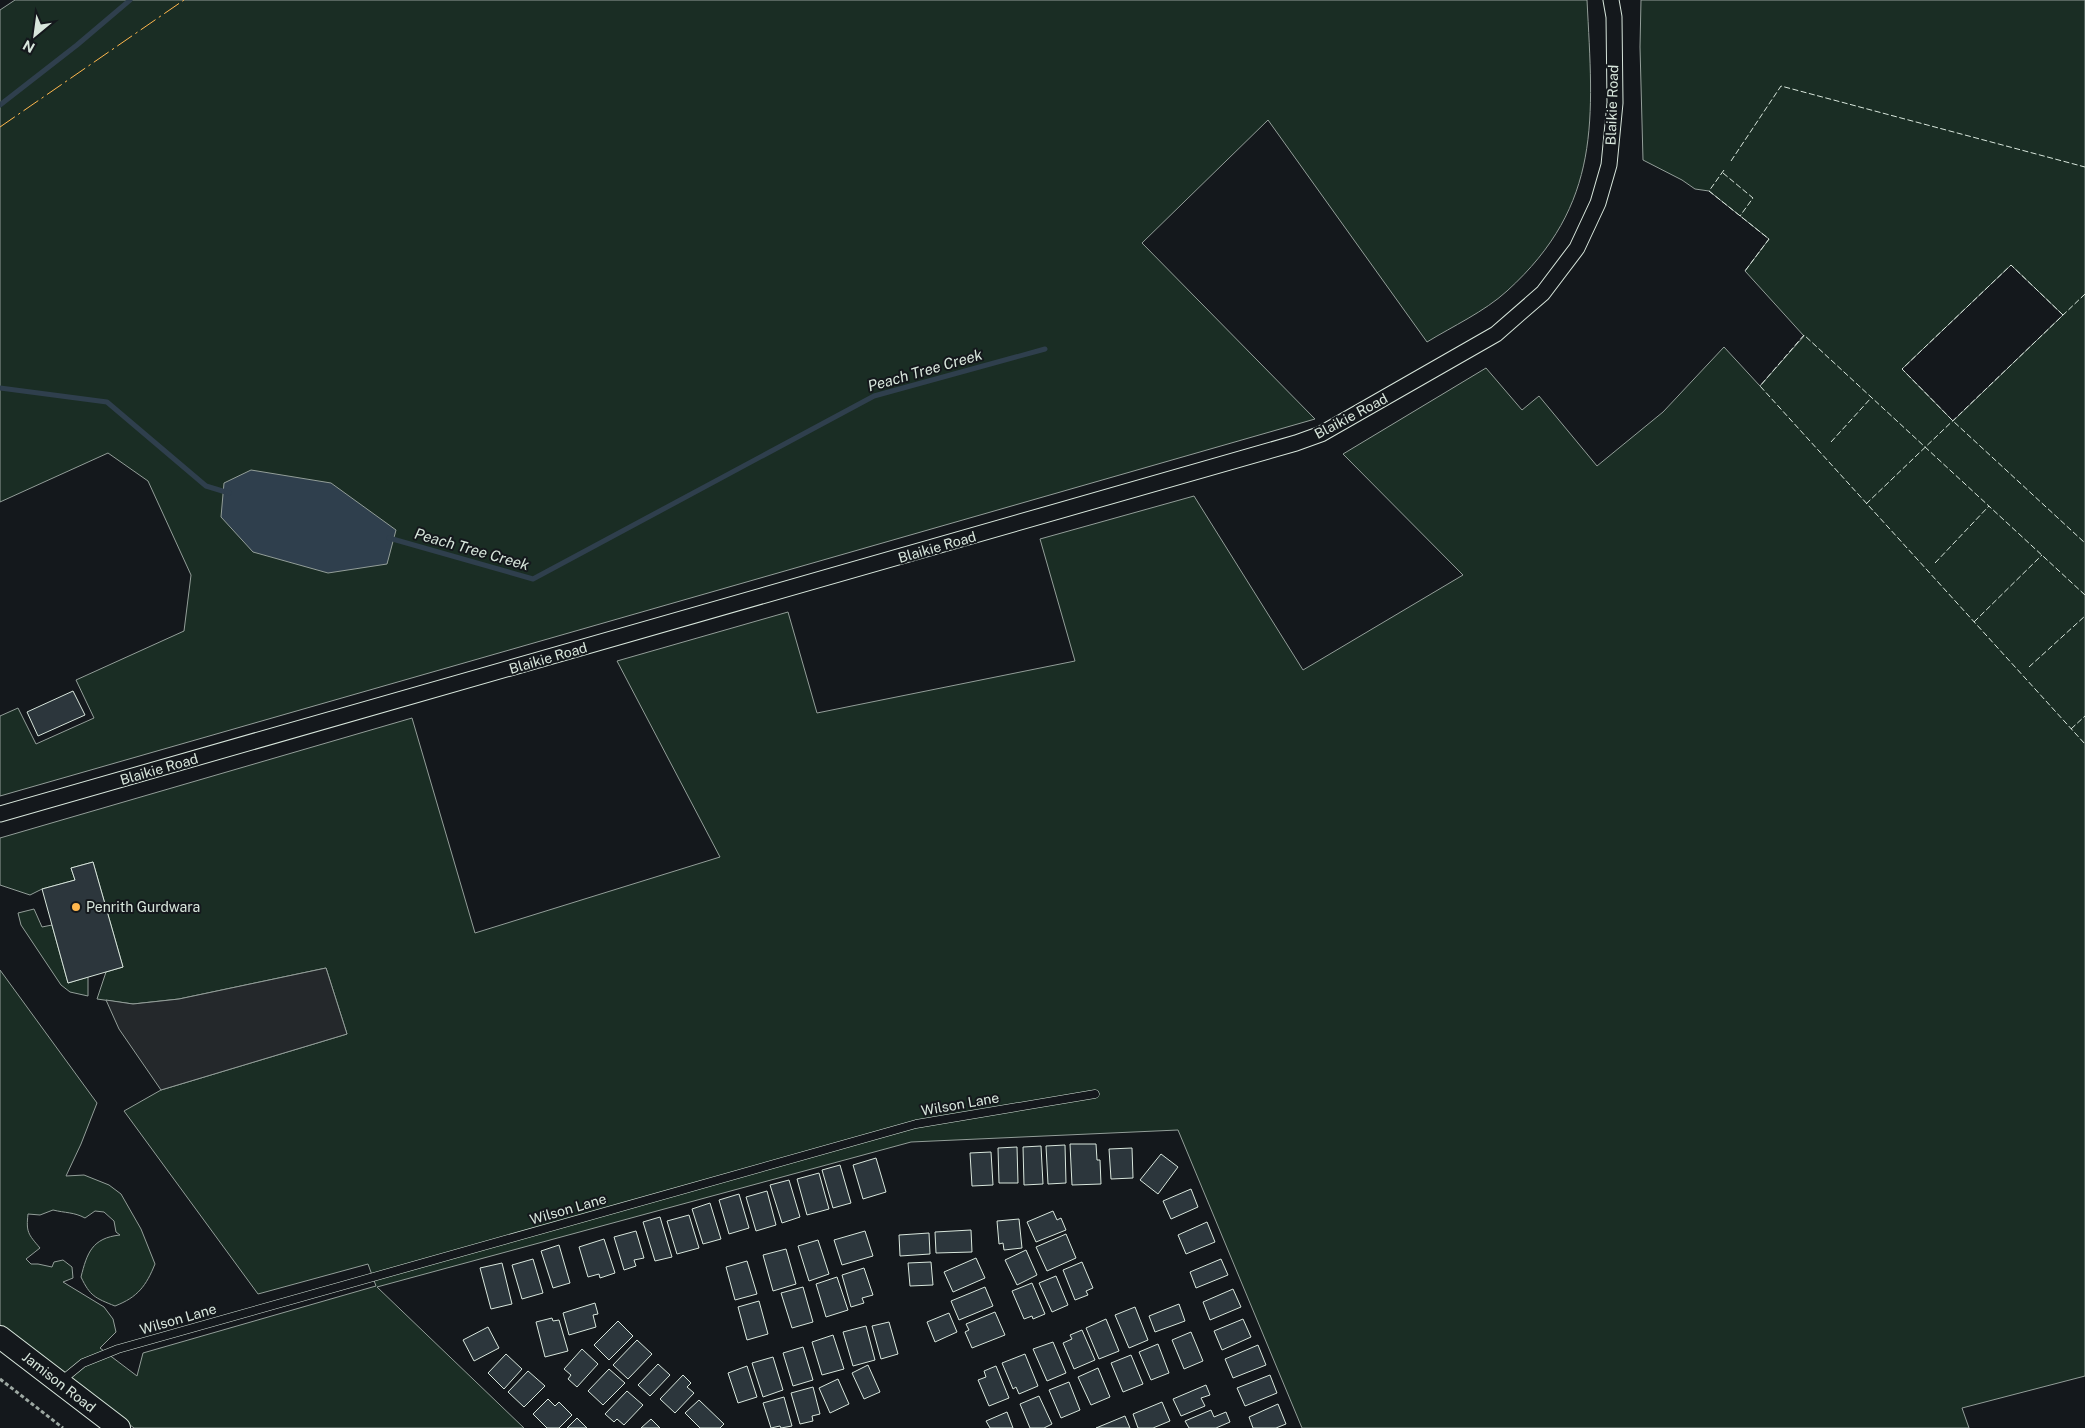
<svg xmlns="http://www.w3.org/2000/svg" width="2085" height="1428" font-family="'Public Sans',sans-serif">
<style>
.green{fill:#1a2d24;stroke:#939e99;fill-rule:evenodd}
.parking{fill:#24282b;stroke:#939e99}
.water{fill:#2f3f4d;stroke:#939e99}
.lines{fill:none;stroke-linecap:round;stroke-linejoin:round}
.stream{stroke:#2f3f4d;stroke-width:5}
.building{fill:#2c363c;stroke:#d8e6dc}
.lane-casing{stroke:#d8e6dc;stroke-width:9}
.street-casing{stroke:#d8e6dc;stroke-width:17}
.secondary-casing{stroke:#d8e6dc;stroke-width:24}
.path{stroke:#9da8a2;stroke-width:3;stroke-dasharray:4 2.5;stroke-linecap:butt}
.lane{stroke:#14181c;stroke-width:8}
.street{stroke:#14181c;stroke-width:15}
.secondary{stroke:#14181c;stroke-width:22}
.fence{stroke:#d8e6dc;stroke-width:1;stroke-dasharray:6 2.5;stroke-linecap:butt}
.power{stroke:#ffb74d;stroke-width:1;stroke-dasharray:18 4 2.5 4;stroke-linecap:butt}
.poi-dot{fill:#ffb74d;stroke:#14181c;stroke-width:2}
.labels{text-anchor:middle;dominant-baseline:central;stroke-width:4;stroke-linejoin:round;paint-order:stroke}
.street-label{font-size:14px;fill:#d8e6dc;stroke:#14181c}
.poi-label{font-size:14px;fill:#d8e6dc;stroke:#14181c;text-anchor:start}
.water-label{font-size:15px;font-style:italic;fill:#d8e6dc;stroke:#14181c}
</style>
<rect width="100%" height="100%" fill="#14181c"/>
<g class="green">
<path d="M15,0H1587C1593,118 1603,204 1507,291C1484,312 1453,326 1427,342L1268,120L1142,243L1315,419L0,796V716L18,708L36,744L94,718L76,680L184,631L191,575L148,481L108,453L0,502V10Z"/>
<path d="M1641,0H2085V1376L1962,1408L1969,1428H1302L1178,1130L911,1142L377,1287L524,1428H134L0,1325V970L97,1103L81,1144L66,1176L84,1175L109,1185L121,1194L141,1229L155,1264C146,1286 138,1297 115,1306C95,1298 90,1296 81,1277C87,1253 92,1238 120,1235L116,1232L114,1221L104,1212L95,1211L85,1218C74,1212 65,1213 53,1210L40,1215L28,1214C26,1232 28,1234 40,1248L26,1259L31,1264H38L52,1267L54,1262L63,1260L72,1267L73,1278L63,1282L104,1307L113,1319L116,1332L100,1348L137,1376L143,1353L376,1286L368,1264L258,1294L124,1111L161,1090L347,1034L326,968L179,999L133,1004L97,999L106,972L123,967L93,862L71,868L75,880L42,889L30,895L0,885V838L412,718L475,933L720,857L617,661L788,612L817,713L1075,661L1040,539L1194,496L1303,670L1463,575L1343,454L1486,368L1522,410L1539,396L1597,466L1663,412L1724,347L1760,386L1804,336L1745,271L1769,239L1709,191L1695,189L1682,180L1643,160L1640,47ZM2011,265L2063,315L1953,421L1902,369Z"/>
<path d="M34,909L42,927L52,925L68,983L88,977V996L70,992L61,985L21,925L18,913Z"/>
</g>
<path class="parking" d="M326,968L347,1034L161,1090L119,1029L106,1000L133,1004L179,999Z"/>
<path class="water" d="M251,470L331,483L396,530L387,564L328,573L253,552L221,517L224,483Z"/>
<g class="lines">
<g class="stream">
<path d="M0,105L77,45L130,0"/>
<path d="M0,388L107,402L206,486L229,493"/>
<path d="M389,538L533,579L874,396L1045,349"/>
</g>
</g>
<g class="building">
<path d="M73,691L85,715L38,736L27,712Z"/>
<path d="M93,862L123,967L68,983L42,889L75,880L71,868Z"/>
<path d="M1070,1144H1096L1097,1160H1100L1101,1184L1072,1185Z"/>
<path d="M1065,1145L1066,1183L1048,1184L1046,1146Z"/>
<path d="M1041,1146L1043,1184L1024,1185L1023,1147Z"/>
<path d="M1017,1147L1018,1183H999L998,1148Z"/>
<path d="M1132,1148L1133,1178L1111,1179L1109,1149Z"/>
<path d="M991,1152L993,1185L972,1186L970,1153Z"/>
<path d="M1161,1154L1178,1167L1158,1194L1140,1180Z"/>
<path d="M876,1158L886,1192L863,1199L853,1165Z"/>
<path d="M840,1165L851,1203L833,1208L822,1170Z"/>
<path d="M819,1173L829,1209L807,1215L797,1179Z"/>
<path d="M789,1180L800,1217L782,1223L770,1185Z"/>
<path d="M1191,1189L1198,1207L1171,1219L1163,1201Z"/>
<path d="M767,1191L776,1225L756,1231L746,1197Z"/>
<path d="M739,1194L749,1228L729,1234L719,1200Z"/>
<path d="M710,1203L721,1239L703,1244L692,1209Z"/>
<path d="M1053,1211L1057,1220L1061,1218L1066,1230L1036,1242L1027,1222Z"/>
<path d="M689,1215L699,1248L677,1254L667,1221Z"/>
<path d="M660,1217L672,1257L655,1261L643,1222Z"/>
<path d="M1019,1219L1022,1248L1004,1250L1003,1243L999,1244L997,1221Z"/>
<path d="M1207,1222L1215,1242L1186,1254L1178,1235Z"/>
<path d="M971,1230L972,1252L936,1253L935,1232Z"/>
<path d="M636,1231L644,1258L634,1260L636,1266L624,1270L614,1237Z"/>
<path d="M865,1231L873,1256L842,1265L834,1240Z"/>
<path d="M929,1233L930,1254L900,1256L899,1235Z"/>
<path d="M1066,1234L1076,1258L1047,1271L1036,1247Z"/>
<path d="M604,1239L615,1273L600,1278L599,1274L588,1277L579,1247Z"/>
<path d="M818,1240L829,1274L809,1281L798,1246Z"/>
<path d="M559,1245L570,1283L553,1288L541,1251Z"/>
<path d="M786,1249L796,1284L773,1291L763,1255Z"/>
<path d="M1026,1250L1037,1275L1017,1285L1005,1260Z"/>
<path d="M976,1258L985,1278L953,1292L944,1272Z"/>
<path d="M533,1259L543,1293L522,1299L512,1265Z"/>
<path d="M1221,1259L1228,1275L1196,1288L1190,1272Z"/>
<path d="M747,1261L757,1294L735,1300L726,1267Z"/>
<path d="M931,1262L933,1285L910,1286L908,1263Z"/>
<path d="M1082,1262L1093,1288L1086,1291L1088,1295L1075,1300L1063,1270Z"/>
<path d="M502,1263L512,1304L491,1309L480,1268Z"/>
<path d="M864,1268L873,1295L862,1298L864,1303L851,1307L842,1275Z"/>
<path d="M1056,1276L1068,1305L1052,1312L1039,1283Z"/>
<path d="M837,1277L848,1310L826,1317L816,1284Z"/>
<path d="M1032,1283L1045,1314L1033,1319L1032,1316L1024,1319L1012,1291Z"/>
<path d="M803,1287L813,1322L792,1328L781,1293Z"/>
<path d="M985,1287L993,1306L959,1320L951,1301Z"/>
<path d="M1233,1289L1241,1307L1210,1320L1203,1302Z"/>
<path d="M759,1301L768,1334L747,1340L738,1307Z"/>
<path d="M595,1303L598,1314L593,1315L596,1327L569,1335L563,1313Z"/>
<path d="M1179,1304L1185,1321L1155,1332L1149,1316Z"/>
<path d="M1135,1307L1148,1340L1129,1348L1115,1315Z"/>
<path d="M995,1312L1005,1335L972,1348L965,1332L969,1330L966,1324Z"/>
<path d="M949,1313L957,1332L935,1342L927,1322Z"/>
<path d="M552,1318L553,1321L559,1320L568,1351L545,1357L536,1322Z"/>
<path d="M1106,1319L1119,1351L1099,1359L1086,1328Z"/>
<path d="M1243,1319L1251,1337L1222,1350L1214,1331Z"/>
<path d="M618,1321L633,1336L609,1360L594,1345Z"/>
<path d="M889,1322L898,1354L881,1359L872,1326Z"/>
<path d="M866,1326L875,1360L853,1366L843,1332Z"/>
<path d="M488,1327L499,1348L474,1361L463,1340Z"/>
<path d="M1082,1330L1095,1360L1074,1369L1063,1343L1072,1339L1070,1335Z"/>
<path d="M1191,1332L1203,1361L1184,1369L1172,1340Z"/>
<path d="M833,1335L844,1369L822,1375L812,1342Z"/>
<path d="M637,1340L652,1354L628,1379L613,1365Z"/>
<path d="M1053,1342L1066,1373L1047,1381L1033,1349Z"/>
<path d="M1158,1344L1169,1373L1151,1380L1139,1352Z"/>
<path d="M1258,1345L1266,1365L1233,1378L1225,1359Z"/>
<path d="M803,1347L813,1380L793,1386L783,1353Z"/>
<path d="M582,1349L598,1364L577,1387L568,1379L571,1375L564,1369Z"/>
<path d="M506,1354L522,1369L504,1389L488,1373Z"/>
<path d="M1025,1354L1038,1386L1019,1394L1016,1387L1013,1389L1002,1363Z"/>
<path d="M1131,1355L1143,1384L1123,1392L1111,1363Z"/>
<path d="M773,1357L783,1390L763,1397L752,1363Z"/>
<path d="M658,1364L670,1375L650,1396L638,1385Z"/>
<path d="M868,1365L880,1392L864,1399L852,1373Z"/>
<path d="M747,1366L757,1397L738,1403L728,1373Z"/>
<path d="M996,1366L1009,1398L989,1406L978,1380L986,1377L984,1371Z"/>
<path d="M1098,1368L1110,1397L1091,1405L1078,1377Z"/>
<path d="M609,1369L625,1383L603,1405L588,1391Z"/>
<path d="M528,1371L545,1386L524,1407L508,1392Z"/>
<path d="M683,1375L691,1383L687,1387L694,1393L675,1413L660,1399Z"/>
<path d="M1270,1375L1277,1393L1245,1406L1237,1388Z"/>
<path d="M838,1379L849,1404L830,1413L819,1388Z"/>
<path d="M1069,1382L1080,1410L1061,1418L1049,1390Z"/>
<path d="M1206,1385L1210,1395L1201,1398L1205,1406L1181,1416L1173,1399Z"/>
<path d="M813,1387L820,1414L812,1416L813,1421L800,1424L791,1393Z"/>
<path d="M627,1391L643,1405L624,1425L617,1419L614,1422L605,1414Z"/>
<path d="M1039,1396L1052,1424L1044,1428H1030L1020,1404Z"/>
<path d="M784,1397L792,1426L781,1428L780,1426L771,1428L763,1403Z"/>
<path d="M548,1399L555,1406L559,1402L572,1415L559,1428H547L533,1414Z"/>
<path d="M699,1400L724,1424L720,1428H700L685,1413Z"/>
<path d="M1162,1402L1170,1421L1153,1428H1138L1133,1414Z"/>
<path d="M1278,1404L1286,1424L1276,1428H1253L1249,1417Z"/>
<path d="M1211,1410L1214,1417L1226,1412L1230,1422L1216,1428H1189L1185,1421Z"/>
<path d="M1007,1412L1013,1428H990L986,1421Z"/>
<path d="M1125,1416L1130,1428H1096Z"/>
<path d="M577,1418L587,1428H567Z"/>
<path d="M651,1419L660,1428H641Z"/>
</g>
<g class="lines">
<defs>
<path id="lane" d="M61,1381L83,1363L118,1349L916,1124L1095,1094"/>
<path id="street" d="M0,814L1296,443L1321,434L1496,334L1543,293L1577,248L1598,203L1609,165L1615,103L1614,17L1611,0"/>
<path id="secondary" d="M0,1337L119,1428"/>
</defs>
<use href="#lane" class="lane-casing"/>
<use href="#street" class="street-casing"/>
<use href="#secondary" class="secondary-casing"/>
<path class="path" d="M0,1379L63,1428"/>
<use href="#lane" class="lane"/>
<use href="#street" class="street"/>
<use href="#secondary" class="secondary"/>
<g class="fence">
<path d="M1731,161L1781,86L2085,167"/>
<path d="M1724,170L1709,191L1769,239L1745,271"/>
<path d="M1723,173L1753,198L1740,216"/>
<path d="M2063,315L2011,265L1902,369L1953,421L2085,543"/>
<path d="M1831,442L1871,398"/>
<path d="M1866,504L2085,294"/>
<path d="M1935,563L1989,506"/>
<path d="M2085,595L1804,335L1760,386L2085,744"/>
<path d="M1974,622L2042,555"/>
<path d="M2029,667L2085,616"/>
<path d="M2071,729L2085,716"/>
</g>
<path class="power" d="M0,127L184,0"/>
</g>
<circle class="poi-dot" cx="76" cy="907" r="5"/>
<g class="labels">
<g class="street-label">
<text transform="translate(1612 105) rotate(-88)">Blaikie Road</text>
<text transform="translate(1351 416) rotate(-28)">Blaikie Road</text>
<text transform="translate(937 547) rotate(-16)">Blaikie Road</text>
<text transform="translate(548 658) rotate(-16)">Blaikie Road</text>
<text transform="translate(159 769) rotate(-16)">Blaikie Road</text>
<text transform="translate(960 1104) rotate(-10)">Wilson Lane</text>
<text transform="translate(568 1209) rotate(-16)">Wilson Lane</text>
<text transform="translate(178 1319) rotate(-16)">Wilson Lane</text>
<text transform="translate(59 1382) rotate(38)">Jamison Road</text>
</g>
<g class="poi-label">
<text x="86" y="907">Penrith Gurdwara</text>
</g>
<g class="water-label">
<text transform="translate(925 370) rotate(-16)">Peach Tree Creek</text>
<text transform="translate(472 549) rotate(16)">Peach Tree Creek</text>
</g>
</g>
<g transform="translate(35 35) rotate(209)" stroke="#14181c" stroke-width="4" paint-order="stroke">
<path d="M0-4L9 19L0 12L-9 19Z" fill="#d8e6dc"/>
<text y="-8" font-size="14" font-weight="bold" text-anchor="middle" fill="#d8e6dc">N</text>
</g>
</svg>
